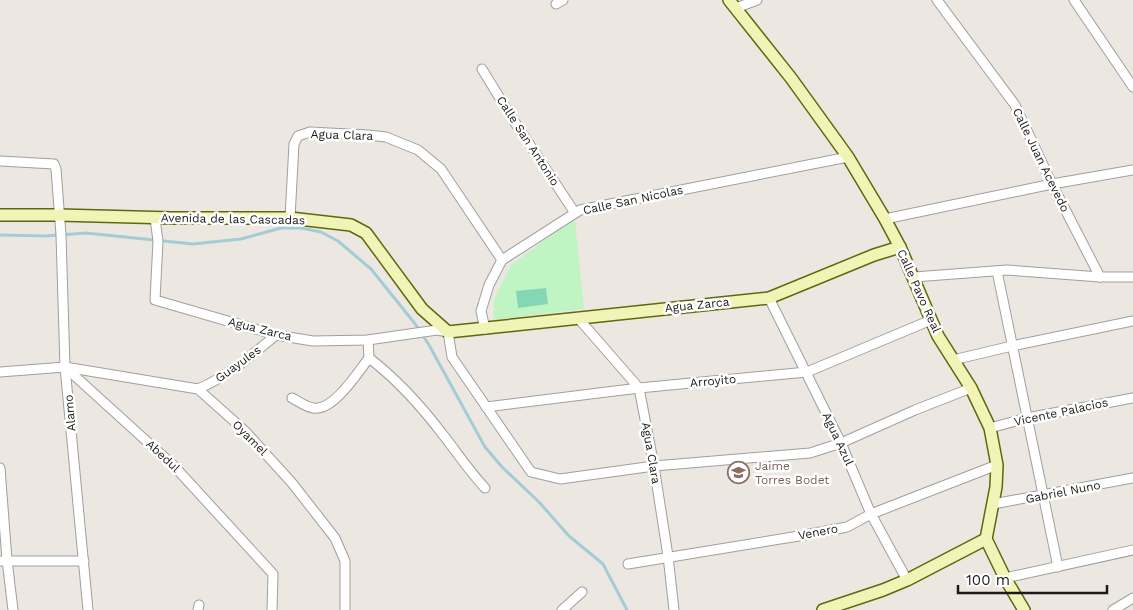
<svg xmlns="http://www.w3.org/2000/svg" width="1133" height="610" font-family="'Work Sans',sans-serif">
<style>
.park{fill:#c0f5c3}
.pitch{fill:#84d7b5}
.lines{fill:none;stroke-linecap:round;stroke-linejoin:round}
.stream{stroke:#a4ccd7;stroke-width:3}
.street-casing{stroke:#9f9f9f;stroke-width:11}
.secondary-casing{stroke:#60680c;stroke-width:14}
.street{stroke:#fff;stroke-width:9}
.secondary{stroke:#f2f4b7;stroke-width:11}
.labels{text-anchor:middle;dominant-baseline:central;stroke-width:5;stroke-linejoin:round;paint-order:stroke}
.street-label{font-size:12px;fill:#1b1b1b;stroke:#fff}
.education-label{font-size:12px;fill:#785e54;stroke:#fff;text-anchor:start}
</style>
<rect width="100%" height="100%" fill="#ece8e1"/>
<path class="park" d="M575,220L584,309L493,320L494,299L511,265L569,222Z"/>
<path class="pitch" d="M546,288L548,304L518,308L516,291Z"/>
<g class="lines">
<path class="stream" d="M0,235L46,236L86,233L193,244L241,239L281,228H301L321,232L338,241L371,269L416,325L429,345L485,447L502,467L539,502L569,536L603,564L627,610"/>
<defs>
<g id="street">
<path d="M937,0L1015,105L1052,184L1100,277"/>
<path d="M1074,0L1133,87"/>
<path d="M556,4L563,0"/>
<path d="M736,8L757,0"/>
<path d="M482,69L512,118L575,213"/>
<path d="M0,161L54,164L56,169L61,235L65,367L88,610"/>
<path d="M155,218L158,241L155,300L276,335L313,341L368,340L437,330L448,332L452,357L531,472L560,479L654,466L810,453L841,443L915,410L971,388"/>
<path d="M290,218L294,144L298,136L310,132L368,135L386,137L418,150L441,169L502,260"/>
<path d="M885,219L1052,184L1133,170"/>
<path d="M997,271L1058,567"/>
<path d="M914,277L1007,270L1100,277H1133"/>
<path d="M769,298L841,443L871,514L907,580"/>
<path d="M578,318L639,388L654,466L668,556L674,610"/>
<path d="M485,329L481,311L489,285L502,260L580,210L848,157"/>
<path d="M368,340L369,358C398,380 422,407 444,436C458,454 470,472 485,488"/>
<path d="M953,360L1012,346L1133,321"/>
<path d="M66,368L174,466L273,574L272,610"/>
<path d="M0,372L65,367L198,389L245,431L292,483L335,538L345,561V610"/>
<path d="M198,389C228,376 251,356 276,335"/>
<path d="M292,398C298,401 306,407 313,408C333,412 358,372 369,358"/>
<path d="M486,407L639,388L807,372L931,320"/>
<path d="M990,428L1027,418L1133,398"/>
<path d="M0,468L7,560L13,610"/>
<path d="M993,504L1133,478"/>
<path d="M0,561H84"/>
<path d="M628,564L805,535L847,527L871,514L997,465"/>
<path d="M1005,578L1133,550"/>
<path d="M198,610L199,605"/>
<path d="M562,610L582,592"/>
<path d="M1113,610L1133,598"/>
</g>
<g id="secondary">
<path d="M729,0L791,78L848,157L885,219L900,247L938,336L971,388L990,428L997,465L996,487L986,539L1005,578L1024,610"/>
<path d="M0,215H59L172,218H290L351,225L366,233L422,309L448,332L769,298L874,255L900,247"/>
<path d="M823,610L883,590L907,580L986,539"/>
</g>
</defs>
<use href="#street" class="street-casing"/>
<use href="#secondary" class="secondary-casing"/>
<use href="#street" class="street"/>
<use href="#secondary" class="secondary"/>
</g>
<defs>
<symbol id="school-ring" viewBox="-11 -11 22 22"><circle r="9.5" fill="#fff" stroke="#8d6e63" stroke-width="1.5"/><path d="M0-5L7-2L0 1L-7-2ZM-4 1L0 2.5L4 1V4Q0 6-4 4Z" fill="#8d6e63"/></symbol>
</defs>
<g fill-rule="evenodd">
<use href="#school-ring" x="726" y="460" width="25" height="25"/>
</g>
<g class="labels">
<g class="street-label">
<text transform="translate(342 135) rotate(2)">Agua Clara</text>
<text transform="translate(528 141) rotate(57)">Calle San Antonio</text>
<text transform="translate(1041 160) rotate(64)">Calle Juan Acevedo</text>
<text transform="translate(633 200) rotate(-12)">Calle San Nicolas</text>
<text transform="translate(233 219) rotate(1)">Avenida de las Cascadas</text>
<text transform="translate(919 291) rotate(66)">Calle Pavo Real</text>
<text transform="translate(697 305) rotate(-6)">Agua Zarca</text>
<text transform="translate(260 329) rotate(14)">Agua Zarca</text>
<text transform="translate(238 364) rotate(-36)">Guayules</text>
<text transform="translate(713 381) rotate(-5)">Arroyito</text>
<text transform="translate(1061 412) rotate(-12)">Vicente Palacios</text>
<text transform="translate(70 413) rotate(-95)">Alamo</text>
<text transform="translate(250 438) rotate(45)">Oyamel</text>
<text transform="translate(838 439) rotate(65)">Agua Azul</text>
<text transform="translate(651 453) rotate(80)">Agua Clara</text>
<text transform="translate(163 456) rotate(43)">Abedul</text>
<text transform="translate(1063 492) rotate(-11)">Gabriel Nuno</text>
<text transform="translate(818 532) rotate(-11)">Venero</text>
</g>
<g class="education-label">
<text x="755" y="466">Jaime<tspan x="755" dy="14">Torres Bodet</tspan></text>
</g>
</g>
<path d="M958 585v8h149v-8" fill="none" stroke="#1b1b1b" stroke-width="2.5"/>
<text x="966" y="585" font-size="15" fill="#1b1b1b" stroke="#ffffff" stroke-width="4" paint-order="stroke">100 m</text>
</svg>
